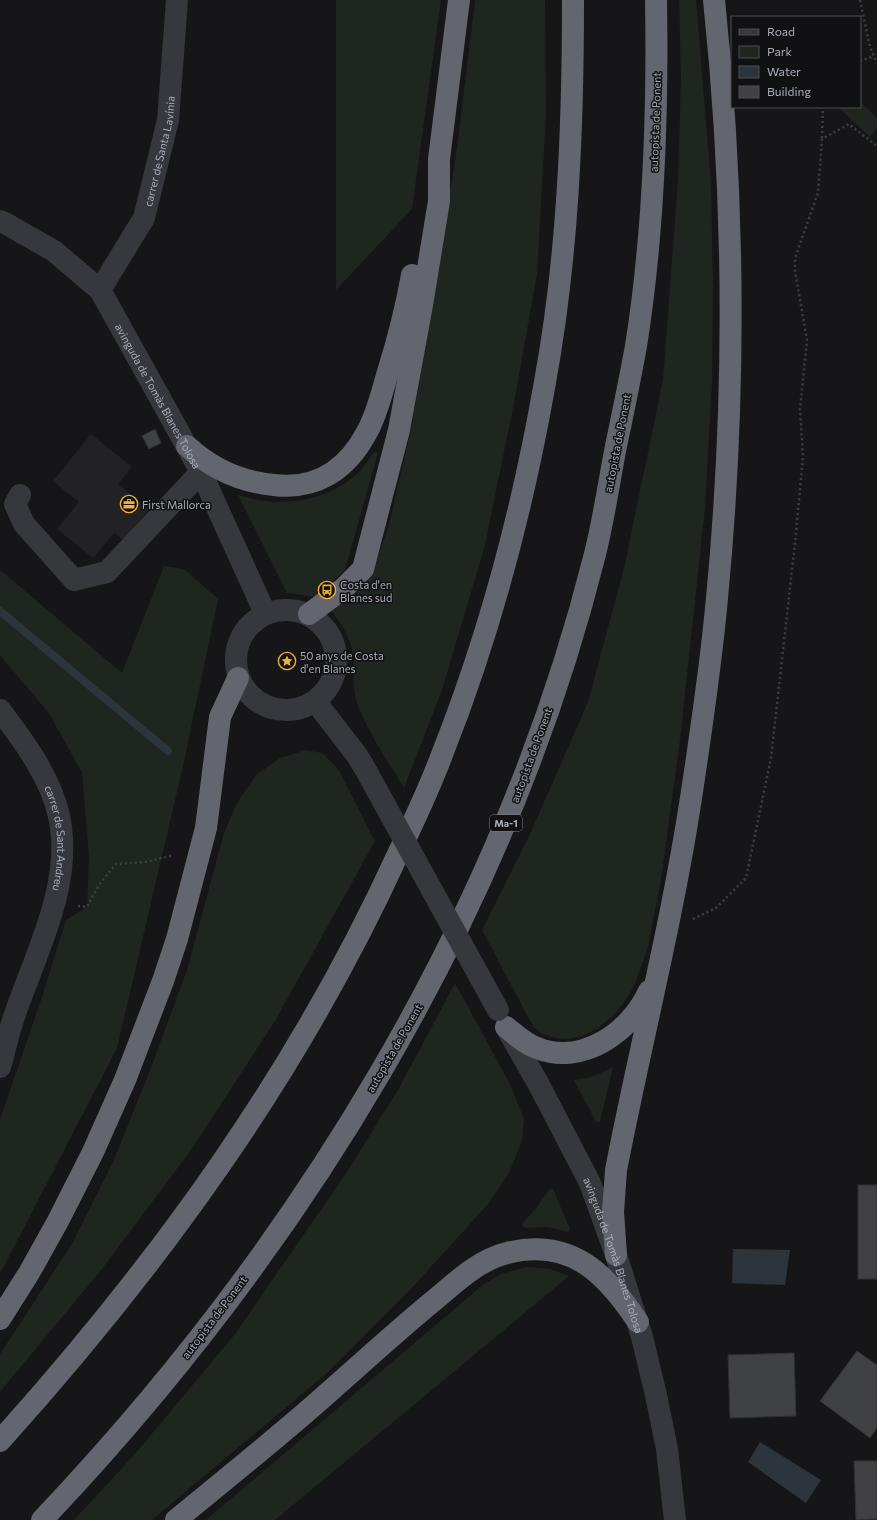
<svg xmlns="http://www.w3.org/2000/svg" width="877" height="1520" font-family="Commissioner,sans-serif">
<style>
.built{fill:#222225}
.green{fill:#1e261f}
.water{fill:#2c353c}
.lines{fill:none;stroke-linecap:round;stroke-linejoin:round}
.stream{stroke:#2c353c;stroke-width:8}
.building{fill:#404145;stroke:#303034}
.path{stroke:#3d3f44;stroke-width:2.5;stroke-dasharray:2 3;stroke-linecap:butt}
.minor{stroke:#37383d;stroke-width:22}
.highway{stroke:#63666e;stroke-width:22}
.minor-bridge{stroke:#37383d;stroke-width:22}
.labels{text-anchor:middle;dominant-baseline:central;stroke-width:3;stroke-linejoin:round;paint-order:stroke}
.shield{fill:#111113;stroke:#7b7e86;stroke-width:1}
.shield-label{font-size:10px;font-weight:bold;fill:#a8adb8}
.street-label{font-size:11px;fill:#a8adb8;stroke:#111113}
.poi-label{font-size:11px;fill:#a8adb8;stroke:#111113;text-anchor:start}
</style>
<rect width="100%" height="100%" fill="#161618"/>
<path class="built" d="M91,434L132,467L118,484L149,509L123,540L114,533L93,558L57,529L79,502L53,481Z"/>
<g class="green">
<path d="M336,0H441L412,209L336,290Z"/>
<path d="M475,0H545L546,114L537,274L514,403L485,545L442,690L404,788C388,761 368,733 357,703C351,687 355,670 353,654C350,636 340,622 329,608L370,575L388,529L412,425L432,306L457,148Z"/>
<path d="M679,0H696L711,182L713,285L712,382L705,508L680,740L661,880L648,947L641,967L635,984L626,1000L614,1015L598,1028L585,1035L570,1039L556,1038L542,1034L533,1026L482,930L530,834L588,702L624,568L663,380L678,180L681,77Z"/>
<path d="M860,102L877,118V128L870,137L839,108L860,107Z"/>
<path d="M374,452L378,453L345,570L316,597L287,593L238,495C247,497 256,500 265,501C299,505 338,495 362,469C366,464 370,457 374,452Z"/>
<path d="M164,566L184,569L218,599L183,766L117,1048L0,1274V1120L42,997L66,920L87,907L89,857L82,772L48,712L0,655V570L122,673Z"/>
<path d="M306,750L322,753L338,769L375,841L275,1021L191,1150L102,1269L0,1392V1354L72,1244L113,1162L152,1065L187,970L224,833L237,803L256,775L280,758Z"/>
<path d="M455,983L510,1084L524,1119L522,1141L509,1173L489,1203L410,1290L328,1372L152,1520H74L135,1454L235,1334L347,1172L399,1088Z"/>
<path d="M613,1067L600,1122H596L574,1080L592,1077Z"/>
<path d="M550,1188L553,1189L570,1229L568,1232L547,1227L525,1228L522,1224L538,1206Z"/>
<path d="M526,1267L550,1269L569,1276L275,1520H206L484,1284L501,1274Z"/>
</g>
<g class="water">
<path d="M733,1249L790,1250L785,1285L732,1283Z"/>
<path d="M760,1442L821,1480L806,1503L748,1462Z"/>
</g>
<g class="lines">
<path class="stream" d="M0,611L168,751"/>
</g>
<g class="building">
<path d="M155,429L161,443L149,449L142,436Z"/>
<rect x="858" y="1185" width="19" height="94"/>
<path d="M857,1351L877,1365V1428L870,1438L820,1401Z"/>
<path d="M794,1353L796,1416L730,1418L728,1355Z"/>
<path d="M854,1461H877V1519L856,1520Z"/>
</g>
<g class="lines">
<g class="path">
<path d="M860,0L870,47L877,63"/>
<path d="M860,61L874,56"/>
<path d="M822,138L823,107"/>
<path d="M78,906L87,907L99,885L116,864L145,862L174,855"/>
<path d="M693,919L716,908L746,878L771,758L795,543L803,457L800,409L807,340L795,271V258L818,193L822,139L849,124L877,146"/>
</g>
<g class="minor">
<path id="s1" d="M0,221L5,223L54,251L100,290L201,472L265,613"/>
<path id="s2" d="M100,290L144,218L168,120L177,0"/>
<path d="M20,495L15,504L24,524L74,580L107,572L201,472"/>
<circle cx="286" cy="660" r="50"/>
<path d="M315,701L356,754L363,765"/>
<path id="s3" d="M0,710C23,740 51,778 59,816C74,884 35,954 14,1017C8,1034 5,1050 0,1067"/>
<path id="s4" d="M506,1027L539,1085L590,1183L616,1255L642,1337L656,1395L667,1449L675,1520"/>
</g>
<g class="highway">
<path d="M187,446C211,468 241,482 274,485C316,490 347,470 367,432C377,414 382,392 388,372C398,340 406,308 412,275"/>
<path d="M309,614L344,588L363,569L399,430L422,305L439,201V159L459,0"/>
<path d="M506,1027C516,1035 525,1044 537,1048C582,1066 631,1032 649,991"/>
<path d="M616,1255L613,1212L616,1170C640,1046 672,923 691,798C701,732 711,665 717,598C736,400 735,198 714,0"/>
<path d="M0,1319L29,1273L58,1221L93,1152L125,1080L163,981L177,939L206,828L220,717L238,678"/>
<path d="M0,1441C160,1263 298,1073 398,854C414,821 430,787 443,752C490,633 523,508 545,382C568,256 573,128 573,0"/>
<path d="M42,1520C299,1249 504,918 595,554C604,518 609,482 616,446C623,413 630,379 636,346C654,232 658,116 656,0"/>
<path d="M176,1520C228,1477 280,1436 329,1392C363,1362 397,1331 432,1302C454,1284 478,1260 507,1253C570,1237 606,1273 638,1322"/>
</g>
<path class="minor-bridge" d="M363,765L498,1010"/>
</g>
<defs>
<symbol id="office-ring" viewBox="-11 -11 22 22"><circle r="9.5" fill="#111113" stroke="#f2b134" stroke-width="1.5"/><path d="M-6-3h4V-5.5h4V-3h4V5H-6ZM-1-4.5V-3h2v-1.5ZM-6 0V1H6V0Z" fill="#f2b134"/></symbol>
<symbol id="bus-ring" viewBox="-11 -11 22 22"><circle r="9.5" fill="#111113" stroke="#f2b134" stroke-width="1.5"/><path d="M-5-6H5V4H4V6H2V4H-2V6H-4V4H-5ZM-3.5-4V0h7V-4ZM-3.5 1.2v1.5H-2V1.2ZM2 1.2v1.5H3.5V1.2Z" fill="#f2b134"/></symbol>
<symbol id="sight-ring" viewBox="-11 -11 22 22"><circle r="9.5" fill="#111113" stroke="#f2b134" stroke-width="1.5"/><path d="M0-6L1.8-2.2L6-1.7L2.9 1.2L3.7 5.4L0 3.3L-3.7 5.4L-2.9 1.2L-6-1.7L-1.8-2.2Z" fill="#f2b134"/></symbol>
</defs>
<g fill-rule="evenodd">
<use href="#office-ring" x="119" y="494" width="20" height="20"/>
<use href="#bus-ring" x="317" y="580" width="20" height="20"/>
<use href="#sight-ring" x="277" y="651" width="20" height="20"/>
</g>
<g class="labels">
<rect class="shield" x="490" y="815" width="32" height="16" rx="3"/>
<g class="shield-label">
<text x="506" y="823">Ma-1</text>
</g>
<g class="street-label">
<text transform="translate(655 122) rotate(-88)">autopista de Ponent</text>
<text stroke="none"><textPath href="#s2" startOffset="153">carrer de Santa Lavínia</textPath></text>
<text stroke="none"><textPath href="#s1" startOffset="243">avinguda de Tomàs Blanes Tolosa</textPath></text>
<text transform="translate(617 443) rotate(-79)">autopista de Ponent</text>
<text transform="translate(531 755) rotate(-70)">autopista de Ponent</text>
<text stroke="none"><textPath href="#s3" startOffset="144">carrer de Sant Andreu</textPath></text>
<text transform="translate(394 1048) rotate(-60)">autopista de Ponent</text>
<text stroke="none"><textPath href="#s4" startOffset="253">avinguda de Tomàs Blanes Tolosa</textPath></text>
<text transform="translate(214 1317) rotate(-53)">autopista de Ponent</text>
</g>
<g class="poi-label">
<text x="142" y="504">First Mallorca</text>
<text x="340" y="584">Costa d'en<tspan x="340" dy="13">Blanes sud</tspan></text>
<text x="300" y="655">50 anys de Costa<tspan x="300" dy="13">d'en Blanes</tspan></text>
</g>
</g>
<rect x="731" y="16" width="130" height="92" fill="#111113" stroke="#4d4f55"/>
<rect x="739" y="29" width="20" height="6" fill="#37383d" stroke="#4d4f55"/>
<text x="767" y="36" font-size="12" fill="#a8adb8">Road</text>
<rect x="739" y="46" width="20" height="12" fill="#1e261f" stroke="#4d4f55"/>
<text x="767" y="56" font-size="12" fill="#a8adb8">Park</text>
<rect x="739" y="66" width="20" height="12" fill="#2c353c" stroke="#4d4f55"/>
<text x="767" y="76" font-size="12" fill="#a8adb8">Water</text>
<rect x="739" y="86" width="20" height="12" fill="#404145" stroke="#4d4f55"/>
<text x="767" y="96" font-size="12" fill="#a8adb8">Building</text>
</svg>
